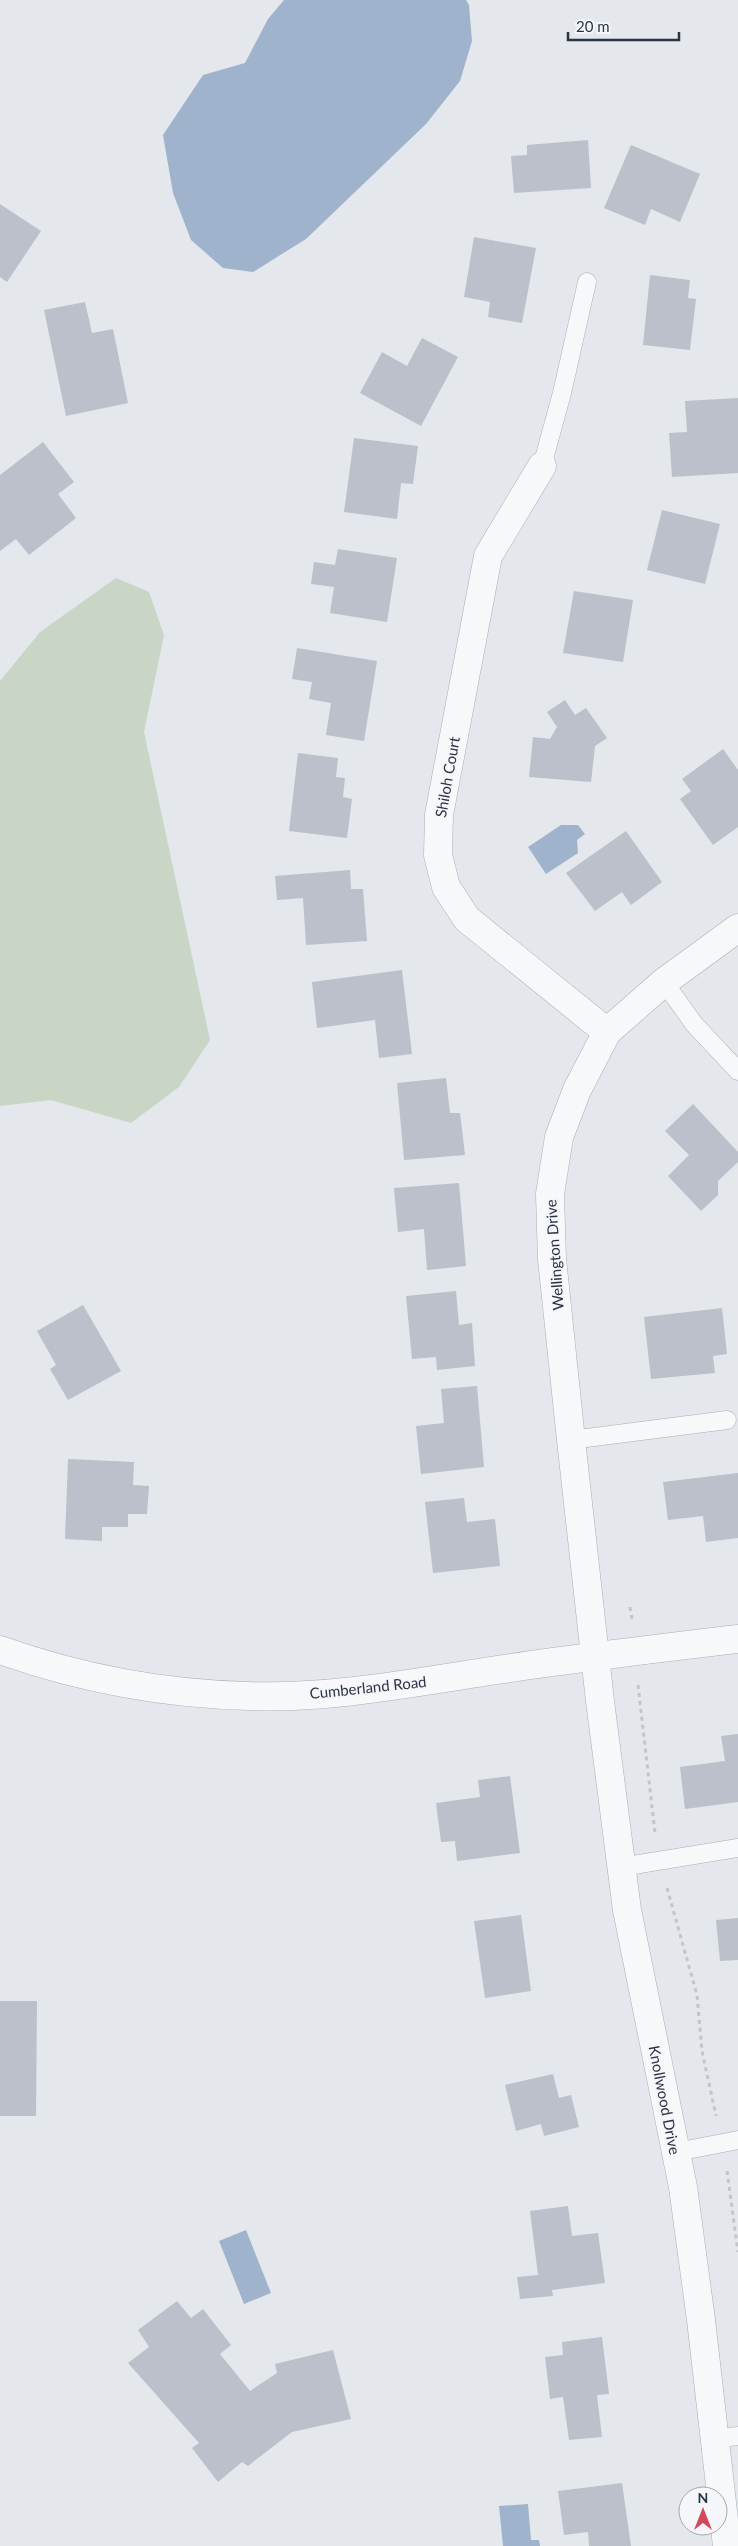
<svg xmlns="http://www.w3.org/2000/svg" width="738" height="2546" font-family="Lato,sans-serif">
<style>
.green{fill:#c9d6c5}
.water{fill:#9fb4cc}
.building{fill:#bbc0ca}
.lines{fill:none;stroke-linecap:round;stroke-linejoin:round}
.service-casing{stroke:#a9aeb7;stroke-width:19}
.minor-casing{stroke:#a9aeb7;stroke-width:29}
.path{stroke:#c2c5cb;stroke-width:3;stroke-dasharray:4 4;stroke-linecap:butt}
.service{stroke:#f7f8fa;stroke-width:18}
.minor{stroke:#f7f8fa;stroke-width:28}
.labels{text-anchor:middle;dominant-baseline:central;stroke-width:4;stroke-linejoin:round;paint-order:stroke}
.street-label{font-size:15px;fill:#2b3445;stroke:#f4f6f9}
</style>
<rect width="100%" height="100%" fill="#e4e7ec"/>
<path class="green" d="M116,578L149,592L164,635L144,732L210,1040L179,1087L131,1123L51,1100L0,1106V681L40,632Z"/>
<g class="water">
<path d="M284,0H466L469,5L472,41L460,81L426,124L306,239L253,272L223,268L191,240L173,193L163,135L203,75L245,63L268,19Z"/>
<path d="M561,825H578L585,834L577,840L578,853L546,874L528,847Z"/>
<path d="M246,2230L271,2293L244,2304L219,2241Z"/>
<path d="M528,2504L531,2540H539L540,2546H503L499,2506Z"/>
</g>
<g class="building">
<path d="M588,140L591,188L514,193L511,156L527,155V145Z"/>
<path d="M631,145L700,174L680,222L651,209L645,225L604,208Z"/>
<path d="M0,204L41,231L7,282L0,277Z"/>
<path d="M474,237L536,248L522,323L488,317L490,302L464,297Z"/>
<path d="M650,275L690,280L688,298L696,299L690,350L643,345Z"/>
<path d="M85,302L92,333L113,329L128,403L66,416L44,310Z"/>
<path d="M422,338L458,357L421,426L360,393L382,352L407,366Z"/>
<path d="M738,398V473L672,477L669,433L687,432L685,401Z"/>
<path d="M354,438L418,446L413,484L401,483L397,519L344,512Z"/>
<path d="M43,442L74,482L58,494L76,518L29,555L16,539L0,551V475Z"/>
<path d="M662,510L720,524L705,584L647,570Z"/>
<path d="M338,549L397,558L387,622L330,613L334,587L311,584L314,562L335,565Z"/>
<path d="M574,591L633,600L623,662L563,653Z"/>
<path d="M297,648L377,661L364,741L326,735L331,703L309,699L312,682L292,679Z"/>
<path d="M565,700L575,715L586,708L607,738L595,746L591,782L529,777L533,737L550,739L557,727L547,712Z"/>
<path d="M723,749L738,770V827L713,845L680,799L691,791L682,779Z"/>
<path d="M298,753L338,758L336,777L345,778L343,797L352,799L347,838L289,831Z"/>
<path d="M626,831L662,882L631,905L622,892L595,911L566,873Z"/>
<path d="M350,870L351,889H363L367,941L306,945L303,898L277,900L275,876Z"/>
<path d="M402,970L412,1054L379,1058L375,1020L317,1028L312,982Z"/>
<path d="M446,1078L450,1113H460L465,1155L404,1160L397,1083Z"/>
<path d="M693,1104L738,1152V1162L718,1181V1195L701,1211L668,1176L689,1155L665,1131Z"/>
<path d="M459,1183L466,1266L427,1270L424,1229L398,1232L394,1188Z"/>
<path d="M456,1291L459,1325L472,1323L475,1366L437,1370L436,1357L412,1359L406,1296Z"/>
<path d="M83,1305L121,1371L68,1400L50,1369L56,1365L37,1331Z"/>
<path d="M722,1308L727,1354L713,1356L715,1373L651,1379L644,1317Z"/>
<path d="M477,1386L484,1467L421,1474L416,1426L444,1423L441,1389Z"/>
<path d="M68,1459L134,1462L133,1485L149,1486L147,1514H128V1527H102V1541L65,1539Z"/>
<path d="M738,1473V1538L706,1542L703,1516L668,1520L663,1482Z"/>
<path d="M464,1498L467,1522L495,1519L500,1566L433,1573L425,1502Z"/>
<path d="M738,1734V1802L685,1809L680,1767L725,1761L721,1736Z"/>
<path d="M510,1776L520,1853L457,1861L455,1841L441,1842L436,1803L480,1797L478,1780Z"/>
<path d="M521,1915L531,1991L485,1998L474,1921Z"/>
<path d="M738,1918V1960L720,1961L716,1920Z"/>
<path d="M0,2001H37L36,2116H0Z"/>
<path d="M553,2074L559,2098L571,2095L579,2127L544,2136L541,2124L516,2131L505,2085Z"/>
<path d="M568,2206L572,2236L598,2233L605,2283L552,2290L553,2296L520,2299L517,2277L538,2275L530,2211Z"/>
<path d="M177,2301L191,2318L203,2309L231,2345L220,2354L250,2391L277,2373L275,2364L333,2350L351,2419L292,2432L248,2466L242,2462L218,2482L192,2448L199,2443L128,2363L149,2347L138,2330Z"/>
<path d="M602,2337L609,2394L597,2395L602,2437L569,2440L563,2397L550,2399L545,2357L563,2355L562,2342Z"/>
<path d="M622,2483L631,2546H589L588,2532L564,2535L558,2491Z"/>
</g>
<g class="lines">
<defs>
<g id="service">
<path d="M542,466L562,393L587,282"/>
<path d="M664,982L694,1024L738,1071"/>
<path d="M571,1440L727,1420"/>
<path d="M621,1867L738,1848"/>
<path d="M676,2152L738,2140"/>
<path d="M715,2439L738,2436"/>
</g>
<g id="minor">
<path d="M542,466L488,556L439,815L438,855L446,887L467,919L607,1032"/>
<path d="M0,1650C79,1678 164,1694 248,1696C327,1699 406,1684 484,1672C568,1659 653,1649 738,1639"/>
<path d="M727,2546L701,2320L683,2187L627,1910L600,1701L571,1440L552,1259L550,1194L559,1137L577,1090L607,1032L664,982L738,928"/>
</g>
</defs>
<use href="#service" class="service-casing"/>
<use href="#minor" class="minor-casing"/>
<g class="path">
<path d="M630,1607L632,1619"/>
<path d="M638,1685L655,1833"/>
<path d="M667,1888L697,1995L702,2051L716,2116"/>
<path d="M727,2171L738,2252"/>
</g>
<use href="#service" class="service"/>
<use href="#minor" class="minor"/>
</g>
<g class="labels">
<g class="street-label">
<text transform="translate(447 777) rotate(-80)">Shiloh Court</text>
<text transform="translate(554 1255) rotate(-94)">Wellington Drive</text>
<text transform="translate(368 1687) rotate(-6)">Cumberland Road</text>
<text transform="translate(665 2100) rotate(79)">Knollwood Drive</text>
</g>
</g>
<g transform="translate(703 2511)"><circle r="24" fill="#f4f6f9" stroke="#a4a8b1"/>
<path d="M0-4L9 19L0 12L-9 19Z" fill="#d1495b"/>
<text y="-8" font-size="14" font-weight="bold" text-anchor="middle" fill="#2b3445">N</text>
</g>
<path d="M568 32v8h111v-8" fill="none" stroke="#2b3445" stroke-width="2.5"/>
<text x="576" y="32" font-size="15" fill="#2b3445" stroke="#f4f6f9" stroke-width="4" paint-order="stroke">20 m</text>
</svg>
